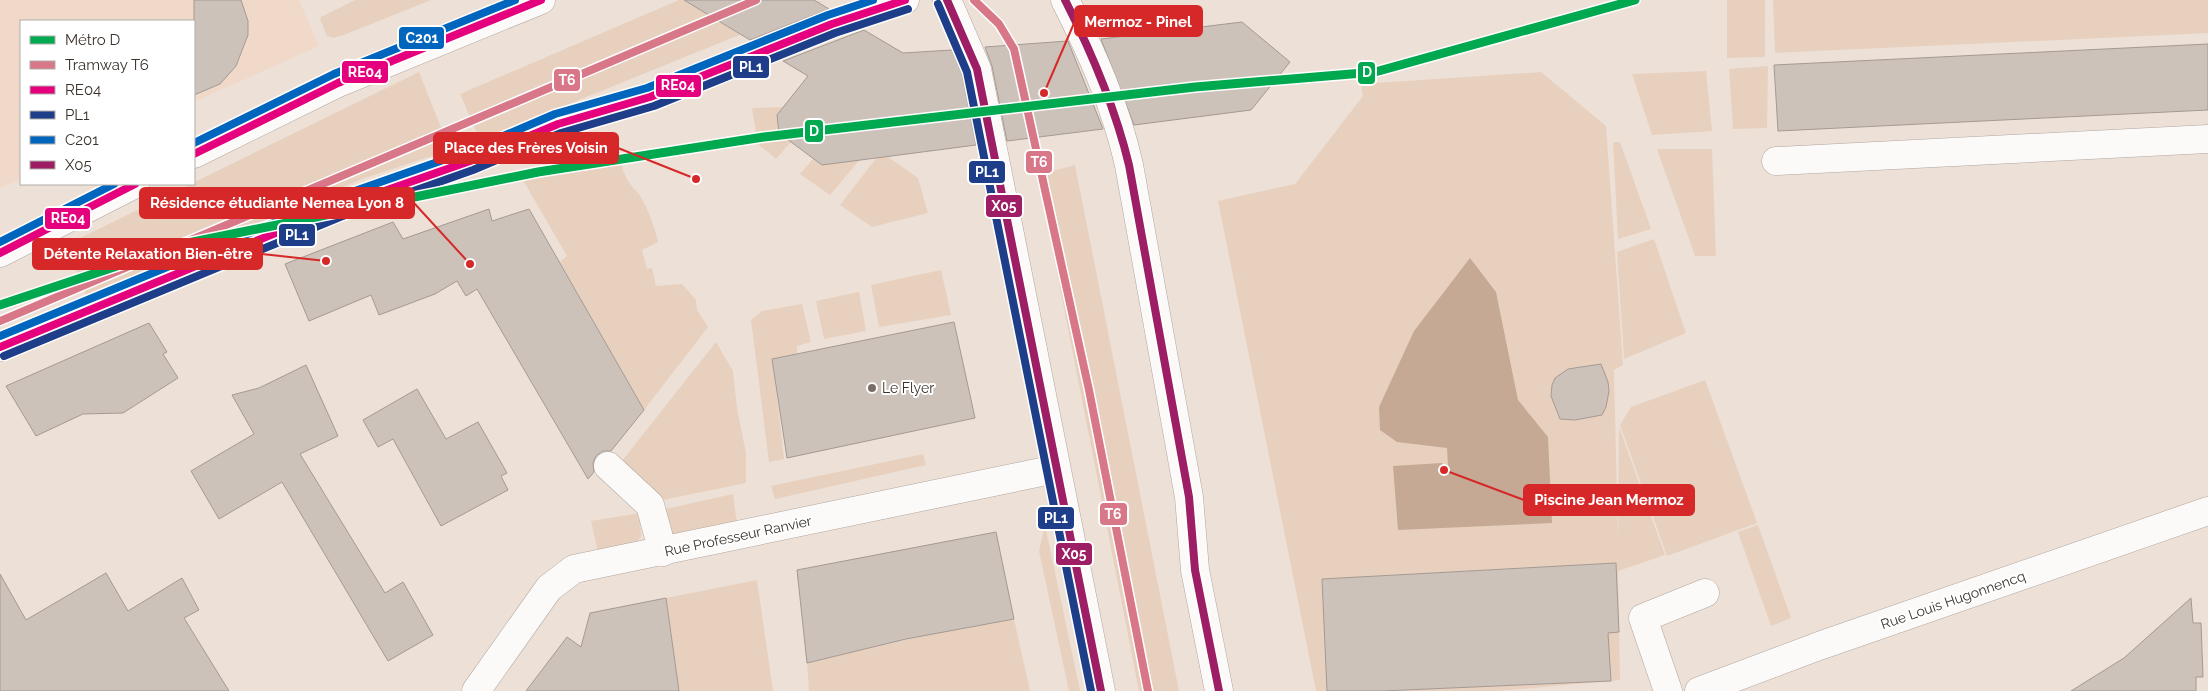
<svg xmlns="http://www.w3.org/2000/svg" width="2208" height="691" font-family="Raleway,sans-serif">
<style>
.built{fill:#f0d9c8}
.green{fill:#e8d0be}
.water{fill:#c5a994}
.building{fill:#cdc2ba;stroke:#a49a93}
.lines{fill:none;stroke-linecap:round;stroke-linejoin:round}
.minor-casing{stroke:#b0a69f;stroke-width:29}
.major-casing{stroke:#b0a69f;stroke-width:29}
.minor{stroke:#fcfaf9;stroke-width:28}
.major{stroke:#fcfaf9;stroke-width:28}
.bus-1-casing{stroke:#fff;stroke-width:11}
.bus-2-casing{stroke:#fff;stroke-width:11}
.bus-3-casing{stroke:#fff;stroke-width:11}
.bus-4-casing{stroke:#fff;stroke-width:11}
.bus-1{stroke:#e5007d;stroke-width:8}
.bus-2{stroke:#1e3e89;stroke-width:8}
.bus-3{stroke:#0065bd;stroke-width:8}
.bus-4{stroke:#9d1e64;stroke-width:8}
.tram-1-casing{stroke:#fff;stroke-width:11}
.tram-1{stroke:#d87788;stroke-width:8}
.metro-1-casing{stroke:#fff;stroke-width:12}
.metro-1{stroke:#00a950;stroke-width:9}
.poi-dot{fill:#796e67;stroke:#fff;stroke-width:2}
.labels{text-anchor:middle;dominant-baseline:central;stroke-width:4;stroke-linejoin:round;paint-order:stroke}
.poi-label{font-size:14px;fill:#3a312a;stroke:#fff;text-anchor:start}
.street-label{font-size:14px;fill:#3a312a;stroke:#fff}
.leader{fill:none;stroke:#d62828;stroke-width:2}
.callout-dot{fill:#d62828;stroke:#fff;stroke-width:2}
.callout{fill:#d62828;stroke:#d62828;stroke-width:2}
.callout-label{font-size:15px;text-anchor:middle;font-weight:bold;fill:#fff}
.line-badge{stroke:#fff;stroke-width:2}
.badge-label{font-size:14px;text-anchor:middle;font-weight:bold;fill:#fff}
</style>
<rect width="100%" height="100%" fill="#ede0d7"/>
<path class="built" d="M0,0H299L319,46L194,102V21H21V179L0,188Z"/>
<g class="green">
<path d="M355,0H431L344,35L333,38L327,36L320,19L321,17Z"/>
<path d="M679,0L823,1L480,140L460,94Z"/>
<path d="M1727,0H1765V57L1727,58Z"/>
<path d="M1773,0H2208V33L1775,53Z"/>
<path d="M1768,66L1767,128L1733,129L1729,69Z"/>
<path d="M1706,71L1712,131L1652,135L1632,74Z"/>
<path d="M419,72L450,150L362,179L86,295L66,245Z"/>
<path d="M1541,72L1606,126L1623,365L1614,370L1618,540L1619,427L1665,555L1618,571L1620,680L1498,691H1316L1218,201L1295,184L1363,96L1361,84Z"/>
<path d="M784,107L791,142L776,159L758,144L752,108Z"/>
<path d="M1613,142H1620L1651,229L1618,239Z"/>
<path d="M873,144L830,195L800,174L814,158Z"/>
<path d="M609,149C622,159 620,165 627,179C630,185 635,189 639,194C647,206 655,228 658,242L642,250L647,269L652,268L656,286L682,284L696,300L697,310L708,327L644,410L560,262L567,256L523,180L572,168Z"/>
<path d="M1657,149H1712L1716,256H1695Z"/>
<path d="M881,152L918,178L928,213L872,227L840,205Z"/>
<path d="M1075,165L1179,691H1139L1038,175Z"/>
<path d="M1654,239L1686,333L1624,359L1617,252Z"/>
<path d="M941,270L951,315L879,327L871,285Z"/>
<path d="M859,292L866,331L824,339L816,301Z"/>
<path d="M802,304L811,342L797,346V355L773,360L784,459L769,462L751,320L762,311Z"/>
<path d="M716,342L733,371L737,409L746,453V483L658,501L618,466Z"/>
<path d="M1705,380L1757,523L1667,556L1620,425L1631,407Z"/>
<path d="M923,454L926,465L775,499L771,486Z"/>
<path d="M733,494L737,524L676,537L667,532L661,510Z"/>
<path d="M640,513L641,536L634,546L598,552L591,521Z"/>
<path d="M1045,525L1080,691H1069L1039,551Z"/>
<path d="M1758,525L1791,618L1771,626L1738,532Z"/>
<path d="M757,580L773,691H679L666,598Z"/>
<path d="M1014,619L1030,691H809L807,663L930,634Z"/>
</g>
<path class="water" d="M1470,258L1496,292L1518,400L1548,437L1552,523L1398,530L1393,466L1442,463L1443,466H1448L1447,448L1397,442L1380,430L1379,407L1414,331Z"/>
<g class="building">
<path d="M194,0H241L248,21V35L236,66L220,84L194,95Z"/>
<path d="M684,0H814L829,9L750,40Z"/>
<path d="M1242,22L1290,62L1251,110L1134,125L1101,39Z"/>
<path d="M864,30L903,53L952,50L962,74L976,145L822,165L779,133L777,115L808,76L783,61Z"/>
<path d="M1068,41L1103,129L1007,141L992,66L985,47Z"/>
<path d="M2208,44V110L1778,131L1774,65Z"/>
<path d="M489,209L492,221L529,209L644,410L611,451H603L596,456L593,463L594,472L588,479L477,289L466,296L457,281L435,294L379,315L371,295L309,321L285,264L393,222L403,239Z"/>
<path d="M954,322L975,418L787,458L772,359Z"/>
<path d="M149,323L167,352L163,354L178,378L123,413L83,414L36,436L6,386Z"/>
<path d="M1601,364L1608,382L1609,391L1606,407L1602,415L1575,420L1560,419L1551,396L1552,385L1555,378L1568,369Z"/>
<path d="M306,365L338,436L300,454L385,593L403,582L433,635L388,661L282,482L219,519L191,471L254,434L232,395L259,388Z"/>
<path d="M417,389L446,439L478,422L507,473L501,476L508,490L441,526L393,439L378,447L363,420Z"/>
<path d="M996,532L1014,619L906,639L807,663L797,570Z"/>
<path d="M1616,563L1619,632L1608,633L1611,681L1382,691H1327L1322,579Z"/>
<path d="M106,573L128,611L182,578L199,610L184,618L229,691H0V574L26,620Z"/>
<path d="M666,598L679,691H526L567,637L581,647L590,613Z"/>
<path d="M2191,598L2193,623H2201L2203,677H2196V691H2071L2124,658Z"/>
</g>
<g class="lines">
<defs>
<g id="minor">
<path d="M194,154L338,83L541,0"/>
<path d="M1776,161L2208,139"/>
<path d="M0,253L135,184"/>
<path d="M0,347L336,208L470,161L558,124L650,97L832,24L905,0"/>
<path d="M608,466L650,505L663,552"/>
<path d="M476,691L549,588L574,569L1056,469"/>
<path d="M1668,691L1643,618L1705,593"/>
<path d="M1699,691L1819,646L2208,511"/>
</g>
<g id="major">
<path d="M947,0L977,69L1101,691"/>
<path d="M1065,0C1092,53 1116,107 1129,165L1189,497L1195,570L1219,691"/>
</g>
</defs>
<use href="#minor" class="minor-casing"/>
<use href="#major" class="major-casing"/>
<use href="#minor" class="minor"/>
<use href="#major" class="major"/>
<defs>
<g id="bus-1">
<path d="M194,154L338,83L541,0"/>
<path d="M0,253L135,184"/>
<path d="M0,347L336,208L470,161L558,124L650,97L832,24L905,0"/>
</g>
<g id="bus-2">
<path d="M938,4L967,72L1091,691"/>
<path d="M4,356L340,217L473,170L561,133L654,106L835,33L908,9"/>
</g>
<g id="bus-3">
<path d="M194,143L334,74L515,0"/>
<path d="M0,242L114,184"/>
<path d="M0,336L332,199L466,152L555,114L647,88L828,15L873,0"/>
</g>
<g id="bus-4">
<path d="M947,0L977,69L1101,691"/>
<path d="M1065,0C1092,53 1115,107 1129,165L1189,497L1195,570L1219,691"/>
</g>
</defs>
<use href="#bus-1" class="bus-1-casing"/>
<use href="#bus-2" class="bus-2-casing"/>
<use href="#bus-3" class="bus-3-casing"/>
<use href="#bus-4" class="bus-4-casing"/>
<use href="#bus-1" class="bus-1"/>
<use href="#bus-2" class="bus-2"/>
<use href="#bus-3" class="bus-3"/>
<use href="#bus-4" class="bus-4"/>
<defs>
<g id="tram-1">
<path d="M974,0L999,24L1014,49L1089,390L1148,691"/>
<path d="M0,321L756,0"/>
</g>
</defs>
<use href="#tram-1" class="tram-1-casing"/>
<use href="#tram-1" class="tram-1"/>
<defs>
<path id="metro-1" d="M0,305L183,244L538,172L764,137L1195,87L1375,72L1635,0"/>
</defs>
<use href="#metro-1" class="metro-1-casing"/>
<use href="#metro-1" class="metro-1"/>
</g>
<circle class="poi-dot" cx="872" cy="388" r="5"/>
<g class="labels">
<g class="poi-label">
<text x="882" y="388">Le Flyer</text>
</g>
<g class="street-label">
<text transform="translate(738 536) rotate(-12)">Rue Professeur Ranvier</text>
<text transform="translate(1953 600) rotate(-19)">Rue Louis Hugonnencq</text>
</g>
</g>
<path class="leader" d="M1044 93L1075 21M696 179L618 148M470 264L414 203M326 261L262 254M1444 470L1524 500"/>
<g class="callout-dot">
<circle cx="1044" cy="93" r="5"/>
<circle cx="696" cy="179" r="5"/>
<circle cx="470" cy="264" r="5"/>
<circle cx="326" cy="261" r="5"/>
<circle cx="1444" cy="470" r="5"/>
</g>
<g class="callout">
<rect x="1075" y="6" width="127" height="30" rx="5"/>
<rect x="434" y="133" width="184" height="30" rx="5"/>
<rect x="140" y="188" width="274" height="30" rx="5"/>
<rect x="33" y="239" width="229" height="30" rx="5"/>
<rect x="1524" y="485" width="170" height="30" rx="5"/>
</g>
<g class="callout-label">
<text x="1138" y="27">Mermoz - Pinel</text>
<text x="526" y="153">Place des Frères Voisin</text>
<text x="277" y="208">Résidence étudiante Nemea Lyon 8</text>
<text x="148" y="259">Détente Relaxation Bien-être</text>
<text x="1609" y="505">Piscine Jean Mermoz</text>
</g>
<g class="line-badge">
<rect x="398" y="26" width="47" height="24" rx="5" fill="#0065bd"/>
<rect x="732" y="55" width="38" height="24" rx="5" fill="#1e3e89"/>
<rect x="341" y="60" width="48" height="24" rx="5" fill="#e5007d"/>
<rect x="1357" y="61" width="19" height="24" rx="5" fill="#00a950"/>
<rect x="553" y="68" width="28" height="24" rx="5" fill="#d87788"/>
<rect x="655" y="74" width="47" height="24" rx="5" fill="#e5007d"/>
<rect x="804" y="119" width="20" height="24" rx="5" fill="#00a950"/>
<rect x="1025" y="150" width="28" height="24" rx="5" fill="#d87788"/>
<rect x="968" y="160" width="38" height="24" rx="5" fill="#1e3e89"/>
<rect x="985" y="194" width="38" height="24" rx="5" fill="#9d1e64"/>
<rect x="44" y="207" width="47" height="23" rx="5" fill="#e5007d"/>
<rect x="278" y="223" width="38" height="24" rx="5" fill="#1e3e89"/>
<rect x="1099" y="502" width="29" height="24" rx="5" fill="#d87788"/>
<rect x="1037" y="506" width="38" height="24" rx="5" fill="#1e3e89"/>
<rect x="1055" y="542" width="38" height="24" rx="5" fill="#9d1e64"/>
</g>
<g class="badge-label">
<text x="422" y="43">C201</text>
<text x="751" y="72">PL1</text>
<text x="365" y="77">RE04</text>
<text x="1367" y="77">D</text>
<text x="567" y="85">T6</text>
<text x="678" y="90">RE04</text>
<text x="814" y="136">D</text>
<text x="1039" y="167">T6</text>
<text x="987" y="177">PL1</text>
<text x="1004" y="211">X05</text>
<text x="68" y="223">RE04</text>
<text x="297" y="240">PL1</text>
<text x="1113" y="519">T6</text>
<text x="1056" y="523">PL1</text>
<text x="1074" y="559">X05</text>
</g>
<rect x="20" y="20" width="175" height="165" fill="#ffffff" stroke="#b0adaa"/>
<rect x="30" y="36" width="25" height="8" fill="#00a950" stroke="#b0adaa"/>
<text x="65" y="45" font-size="15" fill="#3a312a">Métro D</text>
<rect x="30" y="61" width="25" height="8" fill="#d87788" stroke="#b0adaa"/>
<text x="65" y="70" font-size="15" fill="#3a312a">Tramway T6</text>
<rect x="30" y="86" width="25" height="8" fill="#e5007d" stroke="#b0adaa"/>
<text x="65" y="95" font-size="15" fill="#3a312a">RE04</text>
<rect x="30" y="111" width="25" height="8" fill="#1e3e89" stroke="#b0adaa"/>
<text x="65" y="120" font-size="15" fill="#3a312a">PL1</text>
<rect x="30" y="136" width="25" height="8" fill="#0065bd" stroke="#b0adaa"/>
<text x="65" y="145" font-size="15" fill="#3a312a">C201</text>
<rect x="30" y="161" width="25" height="8" fill="#9d1e64" stroke="#b0adaa"/>
<text x="65" y="170" font-size="15" fill="#3a312a">X05</text>
</svg>
